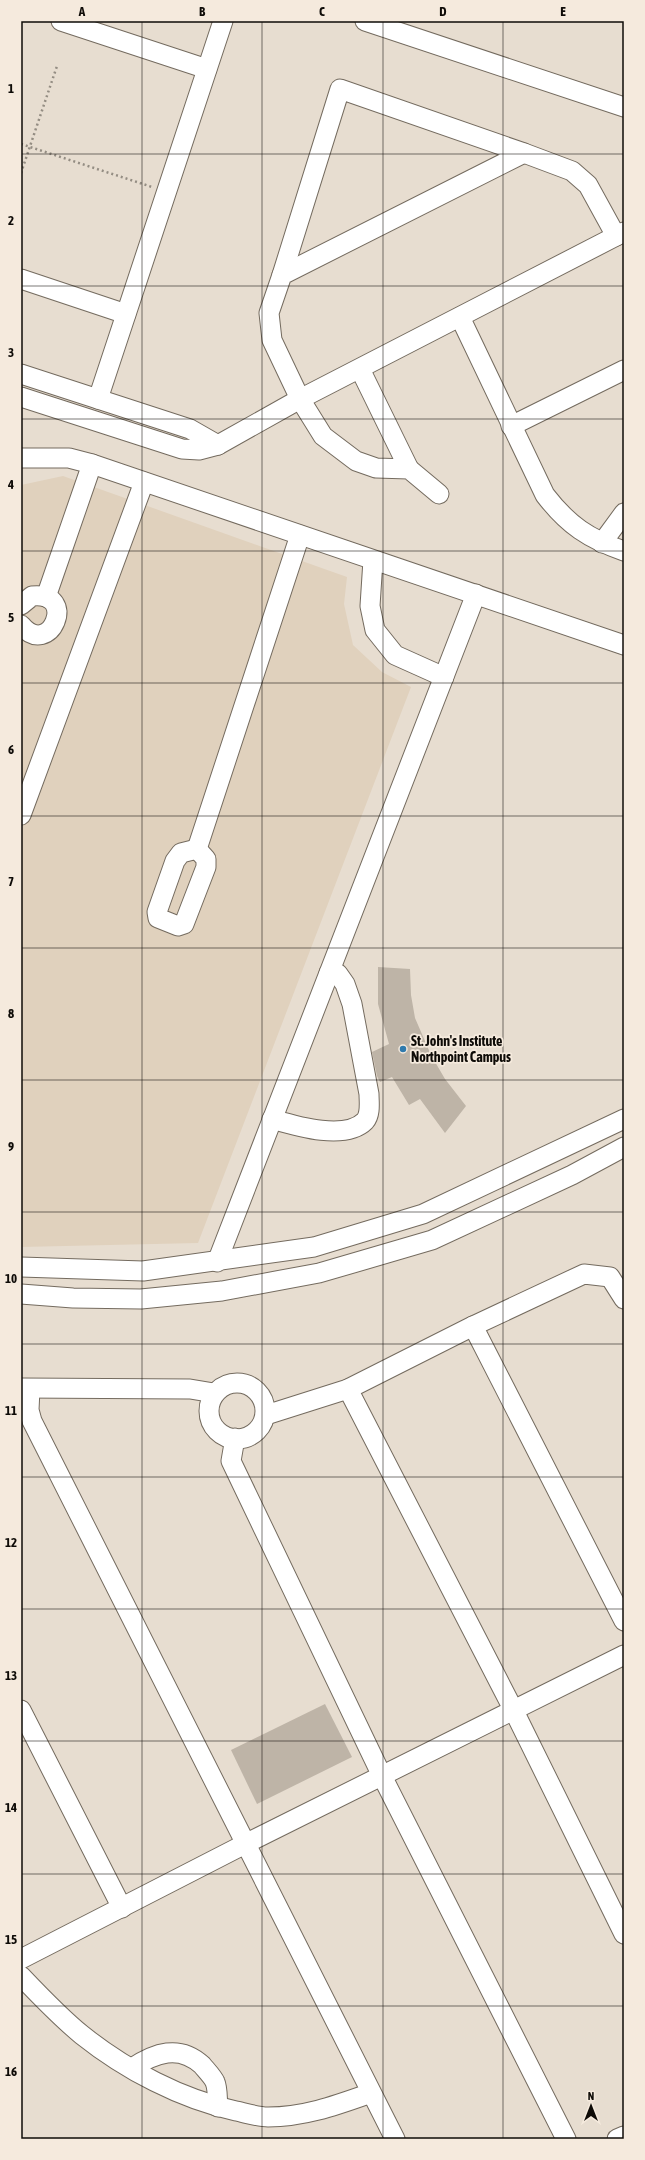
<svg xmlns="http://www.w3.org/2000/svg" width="645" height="2160" font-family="'Asap Condensed',sans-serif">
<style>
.built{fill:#e0d1bd}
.building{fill:#beb4a7}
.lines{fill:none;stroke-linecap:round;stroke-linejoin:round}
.minor-casing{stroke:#746b5f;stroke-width:21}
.path{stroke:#948d83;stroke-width:2.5;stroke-dasharray:2 3;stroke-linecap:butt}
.minor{stroke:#fff;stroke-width:19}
.grid{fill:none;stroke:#0e0b07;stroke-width:1;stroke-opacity:0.55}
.poi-dot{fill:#2f7aad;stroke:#f5eadd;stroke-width:1.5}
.labels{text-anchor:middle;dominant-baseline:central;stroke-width:3.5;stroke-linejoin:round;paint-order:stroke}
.poi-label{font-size:14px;font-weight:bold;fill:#0e0b07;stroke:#f5eadd;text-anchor:start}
.neatline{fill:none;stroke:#0e0b07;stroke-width:1.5}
.grid-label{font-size:13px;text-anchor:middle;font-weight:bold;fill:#0e0b07}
</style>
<rect width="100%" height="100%" fill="#e7ddd0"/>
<path class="built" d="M63,476L347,577L344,604L353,645L382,672L411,687L198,1243L21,1247V485Z"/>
<g class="building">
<path d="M378,967L410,969L411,995L415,1018L431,1055L445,1079L466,1106L445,1133L420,1099L409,1105L392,1077L380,1082L377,1076L372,1052L389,1044L378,1004Z"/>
<path d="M325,1704L352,1757L257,1804L231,1750Z"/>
</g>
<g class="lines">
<defs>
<g id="minor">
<path d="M61,21L207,69"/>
<path d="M365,21L624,107"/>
<path d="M282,275L340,89L524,153L572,171L588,185L616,236"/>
<path d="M21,279L126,314"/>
<path d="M460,317L545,495C568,525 589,539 624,551"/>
<path d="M360,369L409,469"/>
<path d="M21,374L190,429L218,445"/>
<path d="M21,397L182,449L199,450L218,445L300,399L624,232"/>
<path d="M98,399L223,21"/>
<path d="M511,426L624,370"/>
<path d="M21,458H69L92,464L624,645"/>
<path d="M439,494L409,469L376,468L356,461L323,436L300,399L272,340L269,313L282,275L524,153"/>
<path d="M602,543L624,513"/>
<path d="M373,560L370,606L375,630L395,655L444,677"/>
<path d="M46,597L92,464"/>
<path d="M21,605L32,596C79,591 50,660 21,625"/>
<path d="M21,815L144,482"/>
<path d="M197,849L300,535"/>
<path d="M197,849L206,859V867L184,924L178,926L158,918L157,912L175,861L181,853Z"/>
<path d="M272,1119C296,1126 345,1141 365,1121C371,1114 369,1102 369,1094L352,1004L345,984L338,974L329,973"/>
<path d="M217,1262L476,594"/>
<path d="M21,1267L143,1271L314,1247L423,1214L624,1119"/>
<path d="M21,1294L73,1298L141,1299L222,1291L319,1273L432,1240L572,1175L624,1147"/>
<path d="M473,1326L624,1621"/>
<circle cx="237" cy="1411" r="28"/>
<path d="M21,1388L190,1389L214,1393"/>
<path d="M30,1389L29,1410L32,1421L395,2139"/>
<path d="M348,1389L514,1711L624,1934"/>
<path d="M266,1415L348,1389L473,1326L584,1274L610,1277L624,1299"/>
<path d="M235,1438L231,1461L382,1776L566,2139"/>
<path d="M21,1710L122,1908"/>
<path d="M21,1959L247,1843L624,1655"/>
<path d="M21,1976C40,1996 61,2018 82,2035C126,2070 181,2099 236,2111C246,2113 258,2117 268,2117C305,2117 337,2105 371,2093"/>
<path d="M132,2068C155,2053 179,2044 202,2065C206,2070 213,2077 215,2082C218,2089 217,2100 218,2107"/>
<path d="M617,2139L624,2136"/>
</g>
</defs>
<use href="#minor" class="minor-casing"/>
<g class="path">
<path d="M21,144L152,187"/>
<path d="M21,173L57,66"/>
</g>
<use href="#minor" class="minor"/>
</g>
<path class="grid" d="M142,21V2139M262,21V2139M383,21V2139M503,21V2139M21,154H624M21,286H624M21,419H624M21,551H624M21,683H624M21,816H624M21,948H624M21,1080H624M21,1212H624M21,1344H624M21,1477H624M21,1609H624M21,1741H624M21,1874H624M21,2006H624"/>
<circle class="poi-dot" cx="403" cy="1049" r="4"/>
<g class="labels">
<g class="poi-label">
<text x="411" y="1041">St. John's Institute<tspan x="411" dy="16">Northpoint Campus</tspan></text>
</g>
</g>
<rect width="645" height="2160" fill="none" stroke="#f5eadd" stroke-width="44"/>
<g transform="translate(591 2106)" stroke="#f5eadd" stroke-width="3" paint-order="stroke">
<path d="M0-3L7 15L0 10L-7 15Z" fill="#0e0b07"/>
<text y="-6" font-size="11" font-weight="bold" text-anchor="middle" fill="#0e0b07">N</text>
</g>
<rect x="22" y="22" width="601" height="2116" class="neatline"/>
<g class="grid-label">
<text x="82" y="16">A</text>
<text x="202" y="16">B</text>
<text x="322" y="16">C</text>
<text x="443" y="16">D</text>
<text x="563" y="16">E</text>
<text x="11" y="93">1</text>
<text x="11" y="225">2</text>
<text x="11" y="357">3</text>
<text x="11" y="489">4</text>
<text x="11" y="622">5</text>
<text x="11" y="754">6</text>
<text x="11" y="886">7</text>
<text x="11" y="1018">8</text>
<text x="11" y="1151">9</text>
<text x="11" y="1283">10</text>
<text x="11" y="1415">11</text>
<text x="11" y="1547">12</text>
<text x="11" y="1680">13</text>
<text x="11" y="1812">14</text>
<text x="11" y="1944">15</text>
<text x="11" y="2076">16</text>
</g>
</svg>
